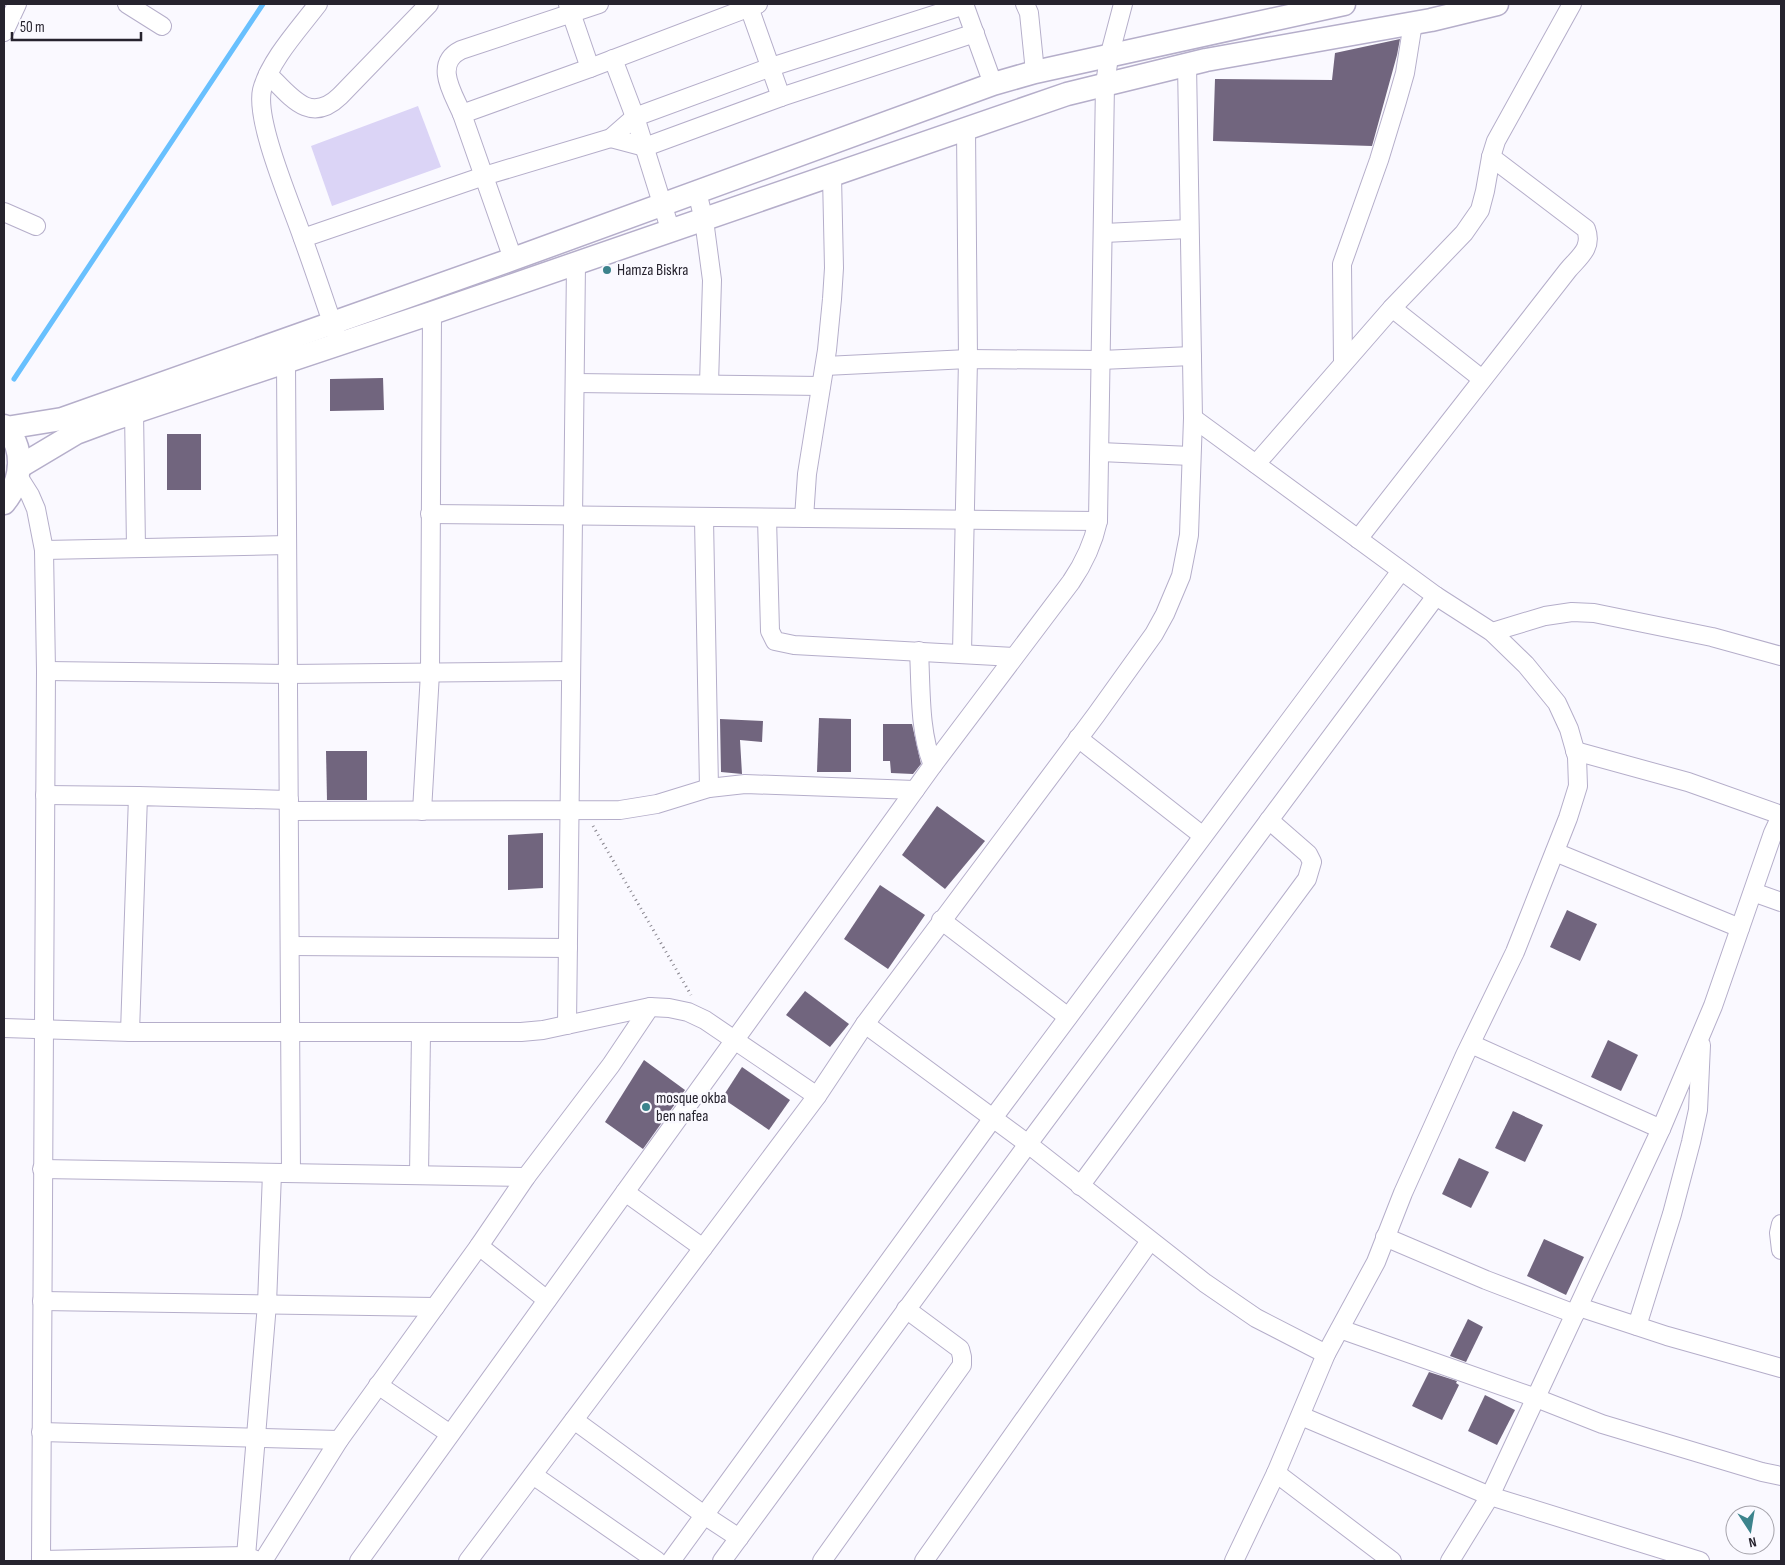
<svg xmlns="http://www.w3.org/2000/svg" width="1785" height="1565" font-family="'Sofia Sans Condensed',sans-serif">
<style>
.pitch{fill:#dbd4f6}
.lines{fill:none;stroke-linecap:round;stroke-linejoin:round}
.stream{stroke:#68c0fe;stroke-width:5}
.building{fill:#71657e}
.minor-casing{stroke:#b5aeca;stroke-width:20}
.tertiary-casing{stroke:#b5aeca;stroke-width:25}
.path{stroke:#87848d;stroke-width:3;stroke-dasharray:1 4;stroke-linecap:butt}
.minor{stroke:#fff;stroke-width:18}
.tertiary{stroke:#fff;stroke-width:22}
.poi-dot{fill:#3c838c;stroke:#faf9ff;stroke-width:2}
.labels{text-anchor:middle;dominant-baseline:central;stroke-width:5;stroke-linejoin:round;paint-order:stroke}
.poi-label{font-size:16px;fill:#26232e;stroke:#faf9ff;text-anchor:start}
</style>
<rect width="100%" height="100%" fill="#faf9ff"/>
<path class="pitch" d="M418,106L441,167L332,206L311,146Z"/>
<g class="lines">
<path class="stream" d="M14,379L263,4"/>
</g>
<g class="building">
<path d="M1400,39L1397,55L1372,146L1213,141L1215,79L1332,80L1335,53Z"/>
<path d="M383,378L384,410L330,411V379Z"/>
<rect x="167" y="434" width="34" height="56"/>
<path d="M819,718L851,719V772H817Z"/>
<path d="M720,719L763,721L762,742L740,740L742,774L721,772Z"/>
<path d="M883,724H912L921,764L913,774L891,773L890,761H883Z"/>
<path d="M326,751H367V800H327Z"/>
<path d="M937,806L985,841L945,889L902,855Z"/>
<path d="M543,833V888L508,890V835Z"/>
<path d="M880,885L925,915L888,969L844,939Z"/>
<path d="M1567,910L1597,924L1580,961L1550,947Z"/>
<path d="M805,991L849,1024L830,1047L786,1015Z"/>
<path d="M1608,1040L1638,1055L1621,1091L1591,1077Z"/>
<path d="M644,1060L685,1090L643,1149L605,1122Z"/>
<path d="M742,1067L790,1100L769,1130L722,1098Z"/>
<path d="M1513,1111L1543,1125L1525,1162L1495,1148Z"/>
<path d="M1459,1158L1489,1172L1471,1208L1442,1194Z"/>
<path d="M1544,1239L1584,1257L1566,1295L1527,1276Z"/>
<path d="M1468,1319L1483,1327L1466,1362L1450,1356Z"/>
<path d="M1429,1372L1457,1381L1456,1383L1459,1385L1442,1420L1412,1406Z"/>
<path d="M1485,1395L1515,1410L1497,1445L1468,1431Z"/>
</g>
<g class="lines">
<defs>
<g id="minor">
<path d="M127,4L162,26"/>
<path d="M318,4C299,29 270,60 262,90C255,121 291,204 302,236C314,269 325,302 336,334"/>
<path d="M568,4L590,68"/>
<path d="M964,4L993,84"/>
<path d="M1025,4L1029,13L1035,72"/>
<path d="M749,7L781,97"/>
<path d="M4,32L17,4"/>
<path d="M613,59L635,117L671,232"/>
<path d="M268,74C291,97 310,125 340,96L429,4"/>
<path d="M462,114C453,93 433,64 461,50L599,4"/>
<path d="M611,138L645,147L781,97L975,33"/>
<path d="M697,192L704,220L712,280L709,384"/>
<path d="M4,212L36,226"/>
<path d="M1104,233L1189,229"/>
<path d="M303,238L484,176L611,138L635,117L771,67L965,5"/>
<path d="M513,259L462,114L590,68L758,4"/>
<path d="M1392,308L1482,379"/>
<path d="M286,362L291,1173"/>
<path d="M1343,363L1342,264L1379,160L1397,101L1405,73L1413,23"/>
<path d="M825,366L968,359L1101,360L1192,356"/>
<path d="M575,383L821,386"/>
<path d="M134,411L136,548"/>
<path d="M1193,418L1436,596L1492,632L1526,665L1557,703L1569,729L1577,757L1578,786L1568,818L1515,952L1465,1055L1403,1193L1376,1262L1326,1354L1276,1473L1234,1561"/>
<path d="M1100,452L1191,456"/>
<path d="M1256,464L1392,308L1464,233L1480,210L1485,191L1491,157L1496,141L1572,4"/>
<path d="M18,476L30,495L36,509L44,550L46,671L41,1561"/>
<path d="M430,514C653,518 876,520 1098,521"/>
<path d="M767,518L770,631L775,641L794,645L1014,657"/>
<path d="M804,518L807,474L827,350L832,299L834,268L832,176"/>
<path d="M704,519L709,788"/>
<path d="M1358,539L1568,270C1579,257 1593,248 1586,229L1491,157"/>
<path d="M44,550L287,545"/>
<path d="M1492,632L1545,616L1572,612L1594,613L1712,637L1781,656"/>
<path d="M919,651C921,686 919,733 933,765"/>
<path d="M962,653L968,359L966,129"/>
<path d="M46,671L288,674L571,671"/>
<path d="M1078,738L1203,836"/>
<path d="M1575,751L1688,782L1781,815"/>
<path d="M45,795L138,796"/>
<path d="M289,811L620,810L657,804L709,788L745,784L915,790"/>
<path d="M422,811L430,673L432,313"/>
<path d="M1555,852L1740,928"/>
<path d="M1753,892L1781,902"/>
<path d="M941,920L1068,1017"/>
<path d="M290,946L568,948"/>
<path d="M865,1024L1028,1144L1205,1283L1256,1318L1326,1354"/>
<path d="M567,1025L576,264"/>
<path d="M4,1028L130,1032H521L543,1030L650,1007L669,1008L688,1012L705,1020L817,1096"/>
<path d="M130,1032L138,796L289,800"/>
<path d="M1471,1044L1661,1129"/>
<path d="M42,1169L526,1177"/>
<path d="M419,1175L421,1033"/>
<path d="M1080,1186L1307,879L1312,862L1308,854L1269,820"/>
<path d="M625,1192L703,1248"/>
<path d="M1781,1224L1779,1233L1781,1250"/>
<path d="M1385,1237L1486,1280L1575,1314"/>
<path d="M479,1246L547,1300"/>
<path d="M42,1301L435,1307"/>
<path d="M1579,1307L1667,1336L1781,1368"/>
<path d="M1637,1326L1672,1214L1691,1142L1698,1110L1701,1045"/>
<path d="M1340,1329L1536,1398L1602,1424L1762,1472L1781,1476"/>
<path d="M378,1385L450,1434"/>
<path d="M1301,1416L1490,1496L1700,1561"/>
<path d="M574,1420L704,1515L739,1538"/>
<path d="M41,1432L339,1440"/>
<path d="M1276,1473L1392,1561"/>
<path d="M533,1475L657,1561"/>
<path d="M41,1560L246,1556"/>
<path d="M258,1561L246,1556L267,1304L272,1173"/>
<path d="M263,1561L339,1440L479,1246L526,1177L611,1065L650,1007"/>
<path d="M359,1561L933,765L1071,582C1084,563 1093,544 1098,521L1105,84L1109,57L1123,4"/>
<path d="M468,1561L817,1096L865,1024L1096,715L1154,634L1165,614L1181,576L1189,535L1193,418L1187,64"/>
<path d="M671,1561L993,1118L1401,571"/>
<path d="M722,1561L1028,1144L1436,596"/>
<path d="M822,1561L962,1365V1357L960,1349L906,1309"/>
<path d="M924,1561L1150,1241"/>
<path d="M1450,1561L1490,1496L1661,1129L1713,1006L1773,833L1781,816"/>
</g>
<g id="tertiary">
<path d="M4,426C26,448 22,481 4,503"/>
<path d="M6,428L62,419L513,259L993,84L1035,72L1344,4"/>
<path d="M19,467L76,433L111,420L432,313L1067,94L1206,60L1431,20L1497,4"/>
</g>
</defs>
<use href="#minor" class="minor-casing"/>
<use href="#tertiary" class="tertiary-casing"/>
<path class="path" d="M593,826L691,995"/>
<use href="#minor" class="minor"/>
<use href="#tertiary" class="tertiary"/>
</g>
<g class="poi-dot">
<circle cx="607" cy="270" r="5"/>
<circle cx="646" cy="1107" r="5"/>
</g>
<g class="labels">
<g class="poi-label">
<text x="617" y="270">Hamza Biskra</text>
<text x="656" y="1098">mosque okba<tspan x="656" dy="18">ben nafea</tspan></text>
</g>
</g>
<rect width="1785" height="1565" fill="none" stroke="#26232e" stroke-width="10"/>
<g transform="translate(1750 1530) rotate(168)"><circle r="24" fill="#faf9ff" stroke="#a5a3ab"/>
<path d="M0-4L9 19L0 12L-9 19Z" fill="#3c838c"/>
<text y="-8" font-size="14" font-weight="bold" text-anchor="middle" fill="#26232e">N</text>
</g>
<path d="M12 32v8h129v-8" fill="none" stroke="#26232e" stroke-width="2.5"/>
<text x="20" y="32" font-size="15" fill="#26232e" stroke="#faf9ff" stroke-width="4" paint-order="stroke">50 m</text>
</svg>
